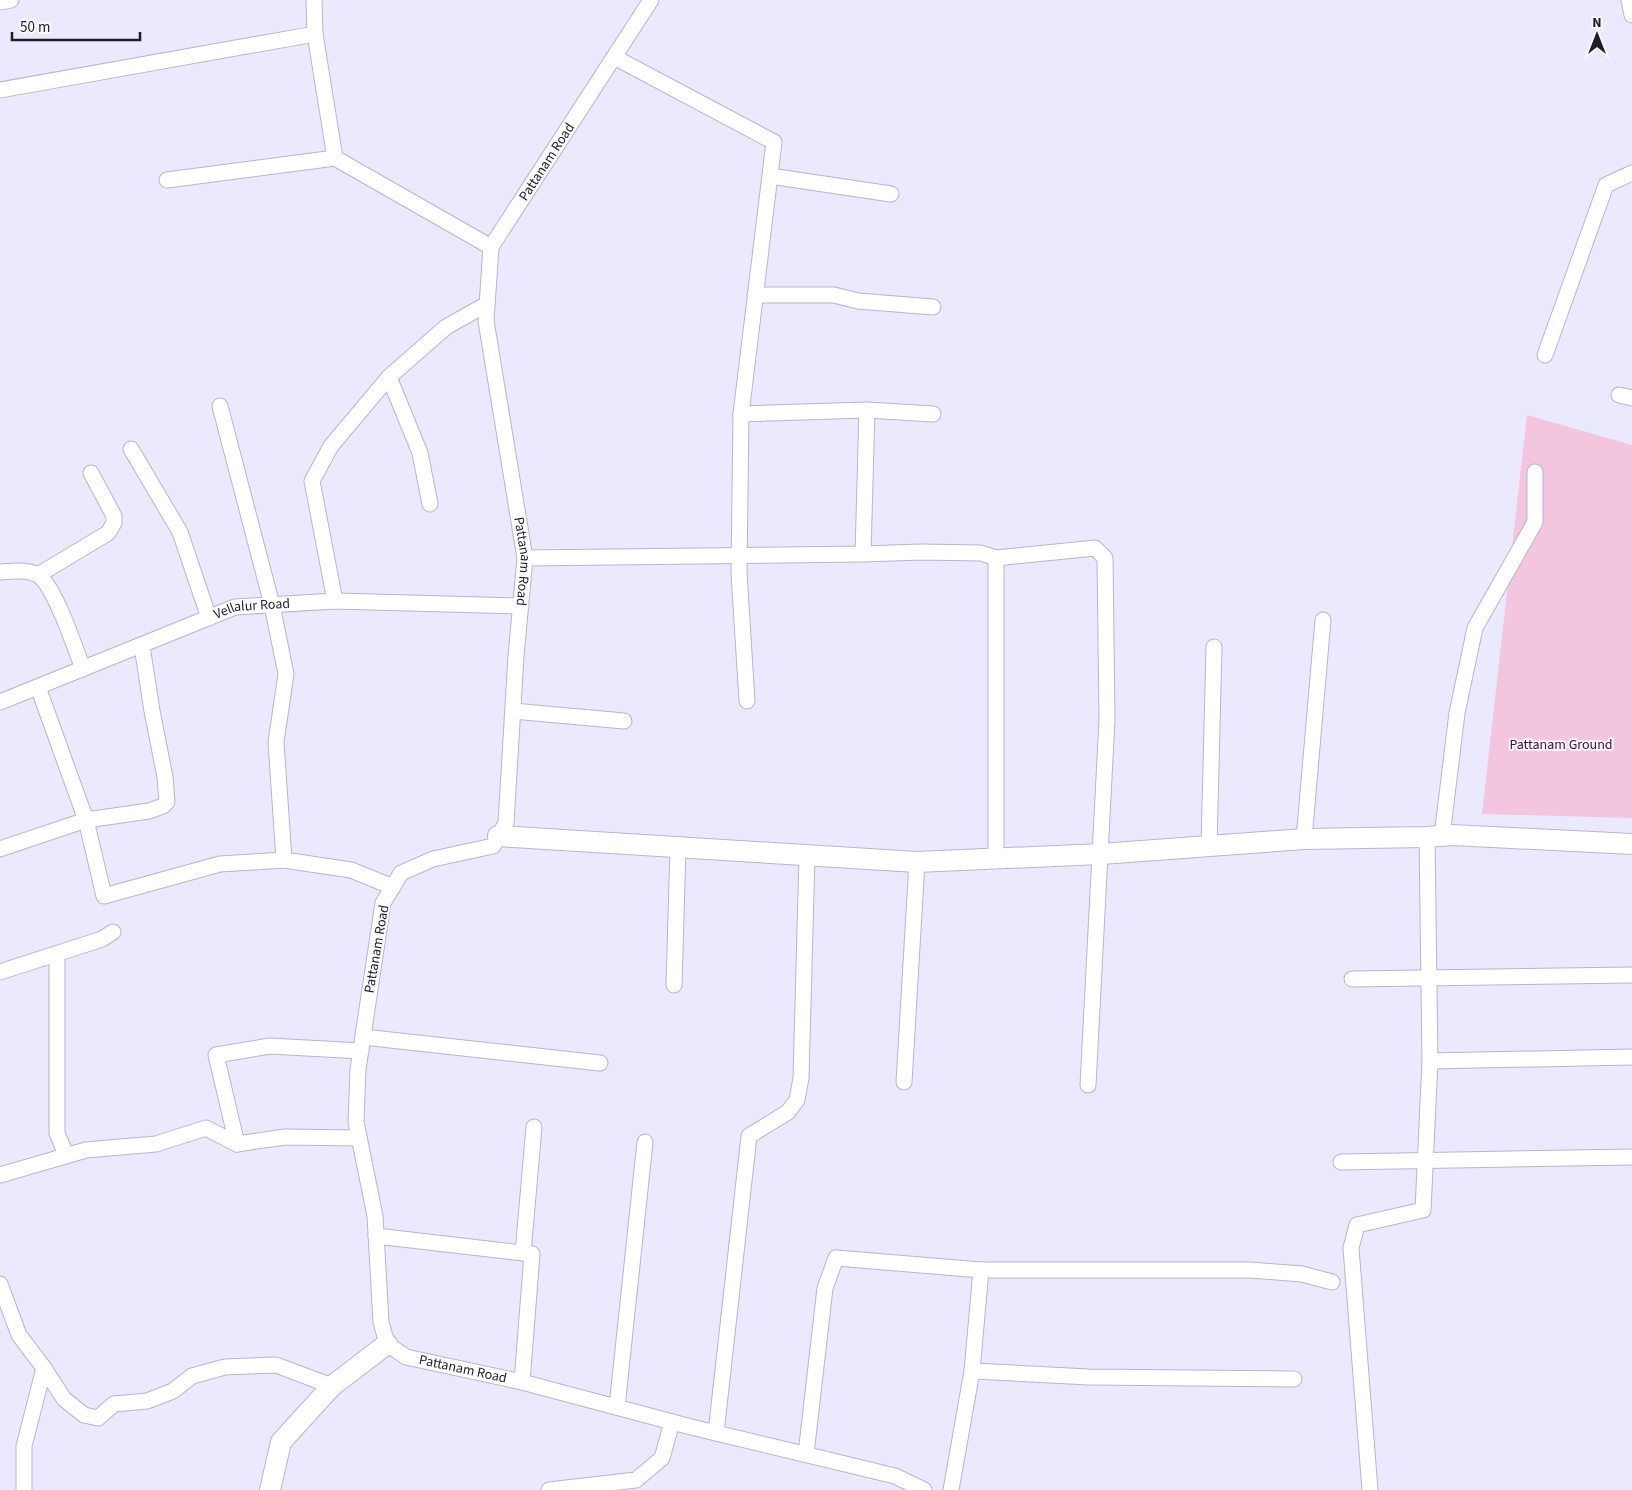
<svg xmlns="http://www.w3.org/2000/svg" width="1632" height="1490" font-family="'Source Sans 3',sans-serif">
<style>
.green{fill:#f4c5de}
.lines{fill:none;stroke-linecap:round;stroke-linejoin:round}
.street-casing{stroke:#b7b4d5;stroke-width:17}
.secondary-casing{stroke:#b7b4d5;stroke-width:22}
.street{stroke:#fff;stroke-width:15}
.secondary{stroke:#fff;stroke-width:20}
.labels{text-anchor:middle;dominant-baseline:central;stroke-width:4;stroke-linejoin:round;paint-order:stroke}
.street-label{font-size:14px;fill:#1e1d29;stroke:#f9f9f9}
.park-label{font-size:14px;fill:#53043b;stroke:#f9f9f9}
</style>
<rect width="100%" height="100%" fill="#ebe9fe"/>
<path class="green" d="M1527,415L1632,445V818L1482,814Z"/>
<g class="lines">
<defs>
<g id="street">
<path d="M314,0L315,34L335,158"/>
<path id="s1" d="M651,0L491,247L486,321L525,558L516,656L506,823L493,846L433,859L401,873L383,903L358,1069L356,1122L375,1216L381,1322L387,1344L406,1357L522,1382L691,1427L895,1476L924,1490"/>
<path d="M1629,0L1632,15"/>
<path d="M0,2L11,0"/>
<path d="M614,57L774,142L741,414L739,573L747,701"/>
<path d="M0,90L315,34"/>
<path d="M770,176L891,194"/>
<path d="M167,180L335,158L491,247"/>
<path d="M755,295H834L858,301L933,307"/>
<path d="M1545,355L1606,185L1632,173"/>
<path d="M389,377L420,453L430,504"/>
<path d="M1619,395L1632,398"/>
<path d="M220,406L272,605L286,674L276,742L284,860"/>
<path d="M741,414L867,410L933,414"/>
<path d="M131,449L180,532L209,618"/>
<path d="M863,554L867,410"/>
<path d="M525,558L863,554L921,552L981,553L996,558L1095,548L1105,558L1107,720L1088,1085"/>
<path d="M996,558V859"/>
<path d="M0,572C12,571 27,569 38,575C55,586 75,648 83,669"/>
<path d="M38,575L108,533L114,523V516L91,473"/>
<path d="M335,601L312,481L331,446L389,377L446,327L487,304"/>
<path d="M38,687L86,820L104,896L220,864L284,860L351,870L393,887"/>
<path id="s2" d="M0,702L235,607L335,601L521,606"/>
<path d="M513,711L624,721"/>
<path d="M1442,836L1457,713L1475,628L1535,522V472"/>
<path d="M1304,839L1323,620"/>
<path d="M1209,846L1214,647"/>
<path d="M0,849L86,820L149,811L163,806L167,802L165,777L152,711L142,646"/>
<path d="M57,954V1133L66,1155"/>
<path d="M0,972L102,939L113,932"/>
<path d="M1352,979L1632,975"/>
<path d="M674,985L678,848"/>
<path d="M363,1037L600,1063"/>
<path d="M1430,1061L1632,1057"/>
<path d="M904,1082L917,862"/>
<path d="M237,1144L216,1055L270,1046L361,1051"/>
<path d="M1341,1162L1632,1157"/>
<path d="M0,1175L86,1150L156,1144L206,1128L237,1144L285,1137L359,1138"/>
<path d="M376,1236L532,1254L522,1382"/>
<path d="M523,1253L534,1127"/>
<path d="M0,1284L19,1335L44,1368L64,1399L84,1415L98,1418L114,1404L147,1401L173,1391L192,1376L225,1367L276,1365L332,1386"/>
<path d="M972,1371L1089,1377L1294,1379"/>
<path d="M617,1407L645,1142"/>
<path d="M716,1433L749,1136L788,1112L797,1100L801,1078L807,856"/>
<path d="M806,1454L825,1288L836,1258L981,1270H1250L1302,1274L1332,1282"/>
<path d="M24,1490V1446L44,1368"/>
<path d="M549,1490L636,1480L662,1458L672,1422"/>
<path d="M951,1490L972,1371L981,1270"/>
<path d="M1370,1490L1351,1248L1357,1225L1423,1210L1430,1061L1427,837"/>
</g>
<g id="secondary">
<path d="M498,836L917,862L1101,854L1304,839L1427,837L1452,835L1632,844"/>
<path d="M270,1490L281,1442L332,1386L387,1344"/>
</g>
</defs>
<use href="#street" class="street-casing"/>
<use href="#secondary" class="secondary-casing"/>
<use href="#street" class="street"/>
<use href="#secondary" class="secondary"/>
</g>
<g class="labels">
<g class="street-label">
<text transform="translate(547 162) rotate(-57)">Pattanam Road</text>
<text stroke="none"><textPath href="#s1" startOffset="612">Pattanam Road</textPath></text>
<text stroke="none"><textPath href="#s2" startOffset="270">Vellalur Road</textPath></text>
<text transform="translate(377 949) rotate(-80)">Pattanam Road</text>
<text stroke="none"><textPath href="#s1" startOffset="1559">Pattanam Road</textPath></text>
</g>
<g class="park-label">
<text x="1561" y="745">Pattanam Ground</text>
</g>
</g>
<g transform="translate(1597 35)" stroke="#f9f9f9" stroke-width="4" paint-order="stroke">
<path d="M0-4L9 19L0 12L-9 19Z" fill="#1e1d29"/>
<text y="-8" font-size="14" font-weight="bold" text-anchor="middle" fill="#1e1d29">N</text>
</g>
<path d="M12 32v8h128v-8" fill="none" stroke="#1e1d29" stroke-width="2.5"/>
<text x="20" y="32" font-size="15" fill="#1e1d29" stroke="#f9f9f9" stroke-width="4" paint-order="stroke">50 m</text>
</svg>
